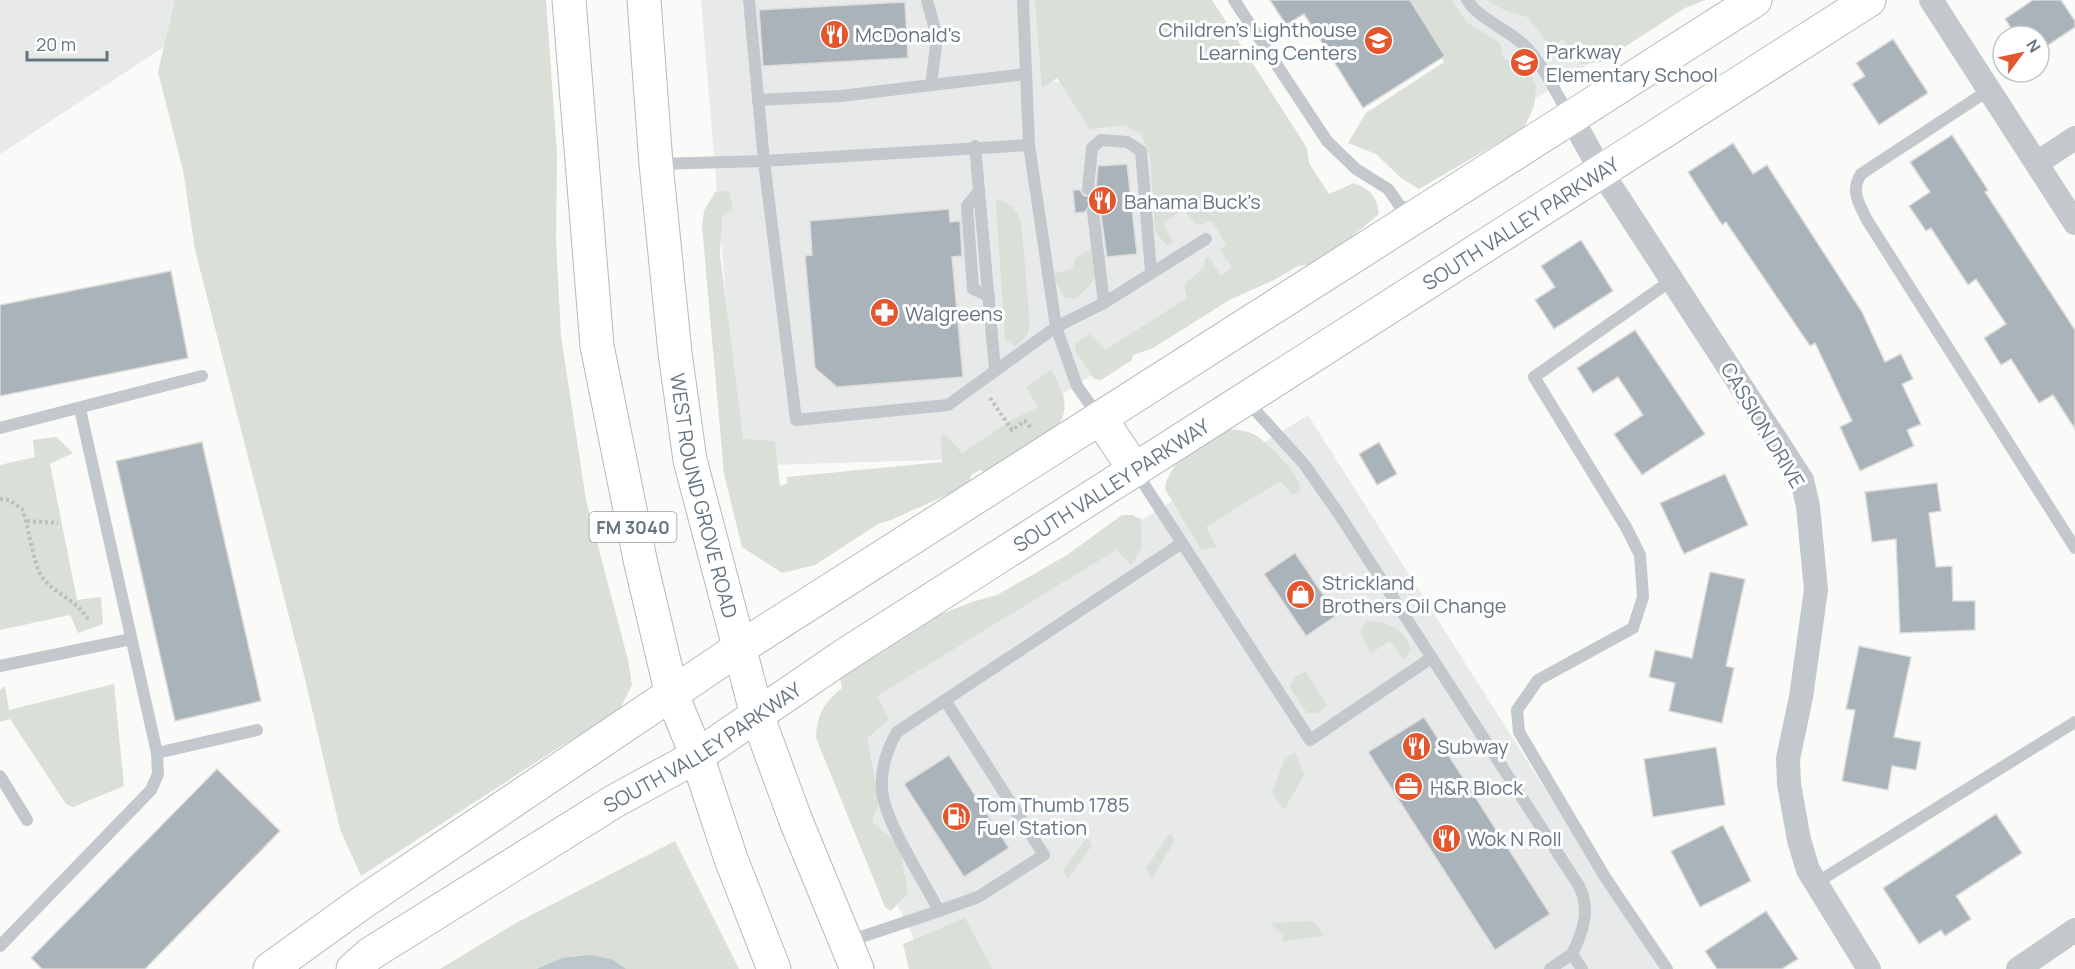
<svg xmlns="http://www.w3.org/2000/svg" width="2075" height="969" font-family="Manrope,sans-serif">
<style>
.built{fill:#e8e9e9}
.green{fill:#dadfd7}
.water{fill:#bbc7cb}
.building{fill:#aab3b9;stroke:#dcdcda;stroke-width:1.5}
.lines{fill:none;stroke-linecap:round;stroke-linejoin:round}
.secondary-casing{stroke:#b3babf;stroke-width:35}
.primary-casing{stroke:#b5babe;stroke-width:35}
.path{stroke:#bbbfc2;stroke-width:4;stroke-dasharray:3 3;stroke-linecap:butt}
.lane{stroke:#c3c8cc;stroke-width:12}
.street{stroke:#c3c8cc;stroke-width:24}
.secondary{stroke:#fff;stroke-width:33}
.primary{stroke:#fff;stroke-width:33}
.labels{text-anchor:middle;dominant-baseline:central;stroke-width:6;stroke-linejoin:round;paint-order:stroke}
.shield{fill:#fff;stroke:#939fa8;stroke-width:1.5}
.shield-label{font-size:18px;font-weight:bold;fill:#657683}
.poi-label{font-size:20px;fill:#657683;stroke:#fff;text-anchor:start}
.street-label{font-size:20px;fill:#657683;stroke:#fff}
</style>
<rect width="100%" height="100%" fill="#fafaf8"/>
<g class="built">
<path d="M0,0H236L0,154Z"/>
<path d="M701,0H1039L1044,77L1157,120L1243,274L966,459L740,466Z"/>
<path d="M1418,0H1689L1497,123Z"/>
<path d="M1308,415L1659,969H928L874,855L843,772L864,696Z"/>
</g>
<g class="green">
<path d="M175,0H546L557,153L556,240L561,336L586,500L628,660L632,685L618,713L561,746L361,876L340,829L305,679L195,250L183,170L158,72Z"/>
<path d="M1035,0H1212L1307,148L1309,163L1329,194L1354,183C1370,189 1377,196 1379,214L1341,246L1312,264L1298,266L1274,280L1231,299L1153,348L1133,355L1132,360L1101,380L1094,379L1076,353L1075,344L1089,334L1105,350L1187,298L1184,285L1204,267L1205,258L1209,257L1221,276L1232,267L1220,250L1226,244L1211,220L1204,224H1195L1184,209L1163,223L1173,243L1167,246L1155,231L1150,156L1141,134L1124,125L1090,129L1057,78L1042,88Z"/>
<path d="M1406,0H1452L1466,22L1500,43L1503,58L1532,75L1536,88L1534,106L1524,128L1419,189L1401,178L1376,154L1348,143L1366,113L1444,62Z"/>
<path d="M1487,0H1705L1685,8L1601,62L1582,64L1570,59L1575,54L1562,38L1554,50L1527,17L1502,9Z"/>
<path d="M729,191L733,208L722,217L720,254L743,439L775,441L780,486L787,484V477L942,462L941,436L946,435L962,453L1010,421L1038,407L1026,387L1051,370C1063,391 1072,407 1056,429L984,472L980,470L971,475L970,482L962,488L891,520L878,524L815,565L782,573L742,547L724,474L702,226L704,211L715,192Z"/>
<path d="M1000,200C1016,207 1019,213 1022,229L1030,325L1027,336L1015,346L1005,340L996,202Z"/>
<path d="M1093,247L1102,270L1088,287L1075,299L1064,297L1054,279L1055,273L1072,269L1075,259Z"/>
<path d="M1230,429C1237,430 1247,431 1253,434C1265,439 1303,478 1300,490L1293,495L1280,481L1206,527L1217,548L1201,549L1165,489C1168,460 1205,441 1230,429Z"/>
<path d="M56,437L73,453L50,464L77,600L101,597L103,624L78,633L70,615L0,630V465L35,457L33,440Z"/>
<path d="M1122,515H1132L1141,519L1142,548L1131,565L1116,550L877,696L889,720L867,738L879,801L872,822L899,845L908,893L891,911L885,907L816,738C817,714 824,703 842,688L840,678L936,616L972,602L997,595L1067,555Z"/>
<path d="M1367,621C1390,623 1401,626 1411,649L1404,660L1390,641L1371,653L1360,632Z"/>
<path d="M1306,672L1327,706L1318,713H1307L1290,688L1294,677Z"/>
<path d="M114,684L124,786L73,807L66,804L10,719L0,722V690L5,686L9,710Z"/>
<path d="M1295,753L1304,775L1284,810L1272,793L1285,758Z"/>
<path d="M1170,833L1175,840L1152,878L1146,868Z"/>
<path d="M1087,838L1092,845L1068,879L1063,870Z"/>
<path d="M675,841L739,969H440L514,924Z"/>
<path d="M965,918L992,969H909L903,944Z"/>
<path d="M1313,921L1324,936L1282,941L1283,936L1270,923Z"/>
</g>
<path class="water" d="M590,955L611,959L626,969H537L562,958Z"/>
<g class="building">
<path d="M1270,0H1410L1445,56L1363,108L1304,14L1286,25Z"/>
<path d="M2033,0H2061L2075,21V27L2039,51V36H2016L2005,19Z"/>
<path d="M905,2L908,58L763,66L759,10Z"/>
<path d="M1893,39L1928,93L1879,125L1852,84L1865,76L1856,63Z"/>
<path d="M1952,135L1988,190L1985,192L2075,330V429L2053,395L2039,403L2011,359L2001,365L1984,338L2006,324L1976,279L1968,285L1931,228L1926,231L1909,206L1930,192L1910,162Z"/>
<path d="M1733,143L1753,174L1767,165L1862,312L1885,362L1901,354L1913,379L1902,384L1921,424L1907,430L1914,446L1860,471L1840,427L1852,421L1815,343L1810,346L1726,222L1722,225L1688,172Z"/>
<path d="M1127,164L1137,254L1107,257L1100,208L1091,204L1085,212L1075,213L1073,190H1080L1084,196H1092L1096,190L1098,166Z"/>
<path d="M949,209L950,222L960,221L962,256L952,257L963,377L837,387L815,368L805,256L812,255L810,221Z"/>
<path d="M1581,240L1613,291L1554,329L1535,300L1555,287L1541,266Z"/>
<path d="M171,271L188,358L0,396V305Z"/>
<path d="M1635,330L1705,434L1642,475L1614,434L1643,415L1618,377L1593,393L1577,368Z"/>
<path d="M202,442L261,701L175,721L116,461Z"/>
<path d="M1379,442L1397,474L1377,485L1359,454Z"/>
<path d="M1725,474L1748,525L1684,554L1660,503Z"/>
<path d="M1937,483L1941,511L1929,513L1936,567L1952,566L1953,601H1975V630L1900,633L1896,539L1872,542L1865,492Z"/>
<path d="M1295,553L1337,615L1306,636L1264,574Z"/>
<path d="M1710,572L1745,579L1726,666L1734,668L1722,723L1669,711L1675,683L1649,677L1655,650L1692,658Z"/>
<path d="M1859,646L1911,657L1894,737L1921,742L1916,770L1892,766L1888,790L1842,781L1855,710L1846,709Z"/>
<path d="M1424,717L1550,914L1495,950L1368,752Z"/>
<path d="M1716,747L1725,805L1653,817L1644,759Z"/>
<path d="M949,755L1009,848L964,877L904,784Z"/>
<path d="M217,769L280,831L145,969H42L31,958Z"/>
<path d="M1996,814L2022,853L1956,896L1971,919L1945,936L1941,930L1919,944L1883,888Z"/>
<path d="M1723,825L1751,881L1700,907L1671,851Z"/>
<path d="M1766,911L1798,959L1782,969H1717L1705,951Z"/>
</g>
<g class="lines">
<defs>
<g id="secondary">
<path d="M1100,418L1135,470"/>
<path d="M270,969L360,904L738,649L1755,0"/>
<path id="s1" d="M353,969L370,954L613,802L697,756L845,655L1869,0"/>
</g>
<g id="primary">
<path d="M569,0L597,346L641,564L672,695L697,756L731,859L774,969"/>
<path id="s2" d="M644,0L656,164L675,353L690,460L757,715L796,821L857,969"/>
</g>
</defs>
<use href="#secondary" class="secondary-casing"/>
<use href="#primary" class="primary-casing"/>
<g class="path">
<path d="M990,398L1012,430L1025,421L1031,428"/>
<path d="M0,499L9,500L22,509C29,526 33,564 42,577C55,595 79,601 89,621"/>
<path d="M27,521L58,523"/>
</g>
<g class="lane">
<path d="M749,0L764,161L796,420L948,405L1056,327L1104,303L1206,239"/>
<path d="M1023,0L1029,145"/>
<path d="M1234,0L1327,141L1356,169L1388,189L1400,206L1415,210"/>
<path d="M1467,0C1480,20 1508,29 1525,46C1542,62 1557,96 1570,116"/>
<path d="M931,85L1026,74"/>
<path d="M1989,90L1861,174C1850,192 1859,203 1867,220L2075,548"/>
<path d="M758,100L841,96L931,85L937,37L927,0"/>
<path d="M975,146L995,370"/>
<path d="M657,164L764,161L1029,145L1056,327L1077,386L1099,417"/>
<path d="M1088,189L1092,148L1101,140L1127,142L1141,151L1151,272"/>
<path d="M979,191L967,206L973,289L989,296"/>
<path d="M1093,212L1104,303"/>
<path d="M1246,400L1304,464L1339,514L1579,886C1591,909 1583,932 1572,954"/>
<path d="M0,428L202,376"/>
<path d="M1136,472L1310,740L1431,658"/>
<path d="M0,666L131,639"/>
<path d="M157,753L257,730"/>
<path d="M0,776L27,820"/>
<path d="M1816,883L2075,722"/>
<path d="M939,911L978,897L1044,855L945,700"/>
<path d="M846,942L939,911C923,879 885,823 882,790C880,769 887,750 897,732L1182,543"/>
<path d="M0,946L151,790L158,774L157,753L80,409"/>
<path d="M1550,969L1572,954L1582,969"/>
<path d="M1667,969L1605,877L1519,732L1517,710L1538,680L1633,628L1643,597L1640,555L1626,527L1534,377L1672,280"/>
</g>
<g class="street">
<path d="M1931,0L2075,223"/>
<path d="M1571,117L1601,171L1802,480L1808,506L1816,590L1801,697L1788,759L1789,784L1799,840L1808,870L1869,969"/>
<path d="M2037,163L2075,138"/>
<path d="M2018,969L2075,930"/>
</g>
<use href="#secondary" class="secondary"/>
<use href="#primary" class="primary"/>
</g>
<defs>
<symbol id="restaurant-disc" viewBox="-11 -11 22 22"><circle r="9.5" fill="#e4572e" stroke="#fff"/><path d="M-5-6h1v4h1v-4h1v4h1v-4h1v5L-1.5 .5V6h-2V.5L-5-1ZM5-6V6H3V1.5H1.5Q1.5-4 5-6Z" fill="#fff"/></symbol>
<symbol id="school-disc" viewBox="-11 -11 22 22"><circle r="9.5" fill="#e4572e" stroke="#fff"/><path d="M0-5L7-2L0 1L-7-2ZM-4 1L0 2.5L4 1V4Q0 6-4 4Z" fill="#fff"/></symbol>
<symbol id="pharmacy-disc" viewBox="-11 -11 22 22"><circle r="9.5" fill="#e4572e" stroke="#fff"/><path d="M-2-6h4v4h4v4h-4v4h-4v-4h-4v-4h4Z" fill="#fff"/></symbol>
<symbol id="shop-disc" viewBox="-11 -11 22 22"><circle r="9.5" fill="#e4572e" stroke="#fff"/><path d="M-5-2.5h2.3a2.7 3.5 0 0 1 5.4 0H5L5.5 6h-11ZM-1.5-2.5h3a1.5 2.3 0 0 0-3 0Z" fill="#fff"/></symbol>
<symbol id="office-disc" viewBox="-11 -11 22 22"><circle r="9.5" fill="#e4572e" stroke="#fff"/><path d="M-6-3h4V-5.5h4V-3h4V5H-6ZM-1-4.5V-3h2v-1.5ZM-6 0V1H6V0Z" fill="#fff"/></symbol>
<symbol id="fuel-disc" viewBox="-11 -11 22 22"><circle r="9.5" fill="#e4572e" stroke="#fff"/><path d="M-5.5-6h7V0h2V4h1.3V-2.5L3-4.5l.8-.8L6-3V5H2.5V1h-1V6h-7ZM-4.2-4.7v3.2H.2V-4.7Z" fill="#fff"/></symbol>
</defs>
<g fill-rule="evenodd">
<use href="#restaurant-disc" x="818" y="18" width="33" height="33"/>
<use href="#school-disc" x="1362" y="24" width="33" height="33"/>
<use href="#school-disc" x="1508" y="46" width="33" height="33"/>
<use href="#restaurant-disc" x="1086" y="184" width="33" height="33"/>
<use href="#pharmacy-disc" x="868" y="296" width="33" height="33"/>
<use href="#shop-disc" x="1284" y="578" width="33" height="33"/>
<use href="#restaurant-disc" x="1400" y="730" width="33" height="33"/>
<use href="#office-disc" x="1392" y="770" width="33" height="33"/>
<use href="#fuel-disc" x="940" y="800" width="33" height="33"/>
<use href="#restaurant-disc" x="1430" y="822" width="33" height="33"/>
</g>
<g class="labels">
<rect class="shield" x="589.5" y="512" width="87" height="30" rx="4.5"/>
<g class="shield-label">
<text x="633" y="527">FM 3040</text>
</g>
<g class="poi-label">
<text x="1357" y="29" text-anchor="end">Children's Lighthouse<tspan x="1357" dy="23">Learning Centers</tspan></text>
<text x="855" y="34">McDonald's</text>
<text x="1546" y="51">Parkway<tspan x="1546" dy="23">Elementary School</tspan></text>
<text x="1124" y="201">Bahama Buck's</text>
<text x="905" y="313">Walgreens</text>
<text x="1322" y="582">Strickland<tspan x="1322" dy="23">Brothers Oil Change</tspan></text>
<text x="1437" y="746">Subway</text>
<text x="1430" y="787">H&amp;R Block</text>
<text x="977" y="804">Tom Thumb 1785<tspan x="977" dy="23">Fuel Station</tspan></text>
<text x="1467" y="838">Wok N Roll</text>
</g>
<g class="street-label">
<text stroke="none"><textPath href="#s1" startOffset="1386">SOUTH VALLEY PARKWAY</textPath></text>
<text transform="translate(1763 425) rotate(59)">CASSION DRIVE</text>
<text stroke="none"><textPath href="#s1" startOffset="900">SOUTH VALLEY PARKWAY</textPath></text>
<text stroke="none"><textPath href="#s2" startOffset="500">WEST ROUND GROVE ROAD</textPath></text>
<text stroke="none"><textPath href="#s1" startOffset="414">SOUTH VALLEY PARKWAY</textPath></text>
</g>
</g>
<g transform="translate(2021 54) rotate(57)"><circle r="28" fill="#ffffff" stroke="#c1c8cd" stroke-width="1.5"/>
<path d="M0-4.5L10 22L0 15L-10 22Z" fill="#e4572e"/>
<text y="-9" font-size="16" font-weight="bold" text-anchor="middle" fill="#657683">N</text>
</g>
<path d="M27 51v9h80v-9" fill="none" stroke="#657683" stroke-width="3"/>
<text x="36" y="51" font-size="18" fill="#657683" stroke="#ffffff" stroke-width="4.5" paint-order="stroke">20 m</text>
</svg>
